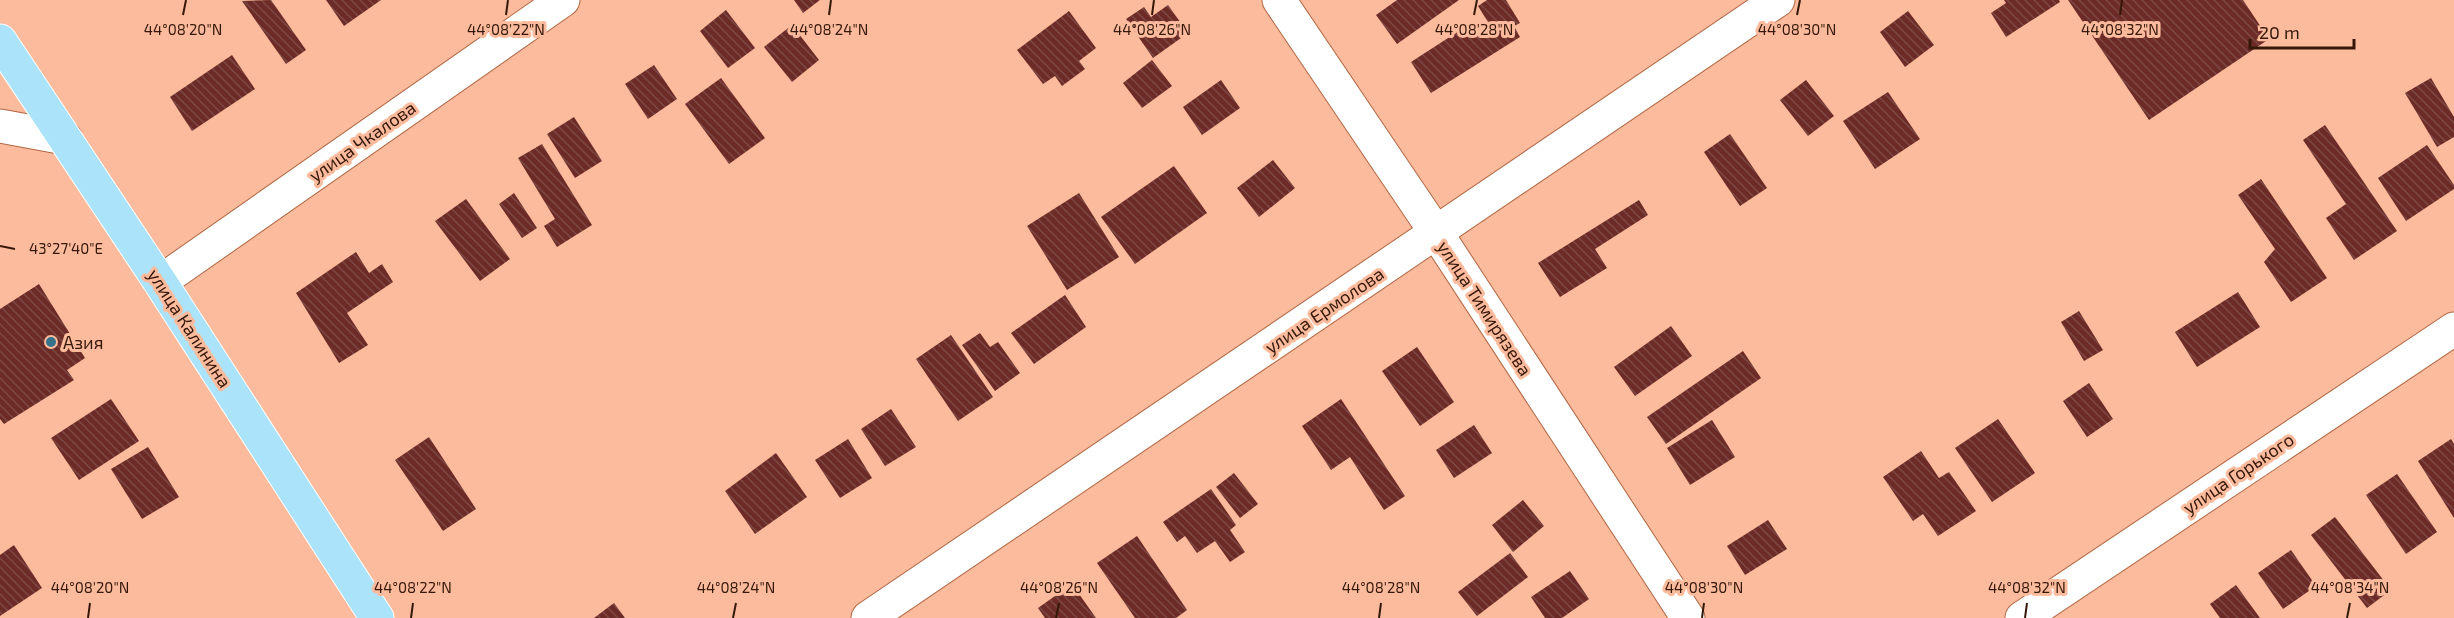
<svg xmlns="http://www.w3.org/2000/svg" width="2454" height="618" font-family="'Exo 2',sans-serif">
<style>
.building{fill:url(#building-back-hatch)}
.lines{fill:none;stroke-linecap:round;stroke-linejoin:round}
.minor-casing{stroke:#b16743;stroke-width:35}
.major-casing{stroke:#fff;stroke-width:35}
.minor{stroke:#fff;stroke-width:33}
.major{stroke:#aae3fa;stroke-width:33}
.ticks{fill:none;stroke:#361809;stroke-width:2}
.poi-dot{fill:#367289;stroke:#fcbb9d;stroke-width:2}
.labels{text-anchor:middle;dominant-baseline:central;stroke-width:6;stroke-linejoin:round;paint-order:stroke}
.street-label{font-size:18px;fill:#361809;stroke:#fcbb9d}
.poi-label{font-size:18px;fill:#361809;stroke:#fcbb9d;text-anchor:start}
.ticks-label{font-size:15px;text-anchor:middle;fill:#361809;stroke:#fcbb9d;stroke-width:6;stroke-linejoin:round;paint-order:stroke}
</style>
<defs>
<pattern id="building-back-hatch" width="6" height="6" patternUnits="userSpaceOnUse" patternTransform="scale(1.5)"><rect width="6" height="6" fill="#6c2b27"/><path d="M-1 5l2 2M0 0l6 6M5-1l2 2" fill="none" stroke="#7d4843"/></pattern>
</defs>
<rect width="100%" height="100%" fill="#fcbb9d"/>
<g class="building">
<path d="M271,0L306,50L286,64L242,1Z"/>
<path d="M326,0H381L344,26Z"/>
<path d="M794,0H820L803,13Z"/>
<path d="M1397,0H1459L1397,44L1376,15Z"/>
<path d="M1487,0H1506L1520,23L1514,26L1520,37L1431,93L1411,62L1465,27L1472,38L1491,27L1478,6Z"/>
<path d="M2004,0H2059L2060,2L2006,37L1991,13L2006,3Z"/>
<path d="M2068,0H2243L2269,39L2149,120Z"/>
<path d="M1168,5L1188,33L1153,58L1126,19L1144,7L1151,17Z"/>
<path d="M726,10L755,48L728,68L700,31Z"/>
<path d="M1069,11L1096,48L1079,61L1085,69L1062,86L1055,76L1043,84L1017,50Z"/>
<path d="M1908,11L1934,45L1905,67L1880,32Z"/>
<path d="M792,25L819,60L792,82L764,47Z"/>
<path d="M232,55L255,89L192,131L170,97Z"/>
<path d="M1152,60L1172,86L1142,108L1123,83Z"/>
<path d="M654,65L677,99L648,119L625,84Z"/>
<path d="M721,78L765,138L729,164L685,104Z"/>
<path d="M2431,78L2454,117V137L2437,147L2405,93Z"/>
<path d="M1221,80L1240,108L1202,135L1183,107Z"/>
<path d="M1806,80L1834,116L1808,136L1780,100Z"/>
<path d="M1888,92L1920,139L1875,169L1843,121Z"/>
<path d="M574,117L602,161L575,178L547,134Z"/>
<path d="M2325,125L2397,231L2354,260L2326,218L2346,204L2303,140Z"/>
<path d="M1730,134L1767,188L1740,206L1704,152Z"/>
<path d="M542,144L592,225L557,247L544,226L555,219L518,158Z"/>
<path d="M2427,145L2454,185V189L2406,221L2378,178Z"/>
<path d="M1273,160L1295,188L1259,217L1237,188Z"/>
<path d="M1174,166L1207,213L1135,264L1101,217Z"/>
<path d="M2261,179L2327,278L2291,302L2264,262L2275,249L2238,195Z"/>
<path d="M514,193L537,228L522,238L499,204Z"/>
<path d="M1079,193L1119,257L1067,290L1027,226Z"/>
<path d="M466,199L510,259L480,281L435,221Z"/>
<path d="M1639,200L1648,215L1595,249L1607,268L1560,297L1538,263Z"/>
<path d="M356,252L369,273L382,264L393,282L347,313L368,345L339,363L296,293Z"/>
<path d="M39,284L85,358L67,370L74,380L4,424L0,419V309Z"/>
<path d="M2238,292L2260,327L2197,367L2175,332Z"/>
<path d="M1065,295L1086,327L1034,364L1011,333Z"/>
<path d="M2079,311L2103,350L2084,361L2061,322Z"/>
<path d="M1671,326L1692,356L1635,396L1614,367Z"/>
<path d="M980,333L990,347L998,342L1020,373L995,391L962,345Z"/>
<path d="M951,335L993,397L958,421L916,359Z"/>
<path d="M1417,347L1454,402L1420,426L1382,371Z"/>
<path d="M1743,351L1761,378L1666,444L1647,417Z"/>
<path d="M2089,383L2113,419L2087,437L2063,401Z"/>
<path d="M111,399L139,441L79,480L51,438Z"/>
<path d="M1341,399L1405,496L1384,510L1350,457L1331,470L1302,426Z"/>
<path d="M891,409L916,447L885,466L861,429Z"/>
<path d="M1998,419L2035,473L1992,502L1955,448Z"/>
<path d="M1712,420L1735,457L1690,485L1667,448Z"/>
<path d="M1474,425L1492,453L1454,478L1436,450Z"/>
<path d="M429,437L476,509L443,531L395,460Z"/>
<path d="M848,439L872,478L840,498L815,460Z"/>
<path d="M2451,439L2454,444V518L2418,461Z"/>
<path d="M148,447L179,497L142,519L111,469Z"/>
<path d="M1921,451L1939,478L1949,472L1976,511L1938,536L1923,514L1913,521L1883,477Z"/>
<path d="M776,453L807,497L755,534L725,491Z"/>
<path d="M1234,473L1258,504L1240,518L1216,487Z"/>
<path d="M2397,474L2437,532L2406,554L2366,495Z"/>
<path d="M1211,489L1236,525L1230,530L1245,552L1230,562L1215,541L1197,553L1185,536L1177,542L1163,522Z"/>
<path d="M1523,500L1544,526L1513,552L1492,525Z"/>
<path d="M2335,517L2391,590L2367,608L2311,535Z"/>
<path d="M1768,520L1787,549L1745,575L1727,546Z"/>
<path d="M1137,536L1187,610L1176,618H1135L1097,563Z"/>
<path d="M14,545L42,588L0,616V555Z"/>
<path d="M2291,550L2316,586L2283,609L2258,573Z"/>
<path d="M1510,553L1528,577L1477,616L1458,592Z"/>
<path d="M1570,571L1589,599L1562,618H1545L1531,597Z"/>
<path d="M1072,584L1096,618H1045L1038,608Z"/>
<path d="M2236,585L2260,618H2220L2210,604Z"/>
<path d="M614,603L625,618H594Z"/>
</g>
<g class="lines">
<defs>
<g id="minor">
<path d="M1279,0L1437,234L1688,618"/>
<path d="M0,126L65,138"/>
<path d="M160,282L563,0"/>
<path d="M868,618L1778,0"/>
<path d="M2022,618L2454,329"/>
</g>
<path id="major" d="M0,41L160,282L377,618"/>
</defs>
<use href="#minor" class="minor-casing"/>
<use href="#major" class="major-casing"/>
<use href="#minor" class="minor"/>
<use href="#major" class="major"/>
</g>
<path class="ticks" d="M183,15L186,0M506,15L508,0M829,15L831,0M1152,15L1154,0M1474,15L1477,0M1797,15L1800,0M2120,15L2122,0M0,246L15,249M88,618L90,603M411,618L413,603M733,618L736,603M1056,618L1059,603M1379,618L1381,603M1702,618L1704,603M2025,618L2027,603M2347,618L2350,603"/>
<circle class="poi-dot" cx="51" cy="342" r="6"/>
<g class="labels">
<g class="street-label">
<text transform="translate(362 141) rotate(-35)">улица Чкалова</text>
<text transform="translate(1485 308) rotate(57)">улица Тимирязева</text>
<text transform="translate(1324 310) rotate(-34)">улица Ермолова</text>
<text transform="translate(190 328) rotate(57)">улица Калинина</text>
<text transform="translate(2238 473) rotate(-34)">улица Горького</text>
</g>
<g class="poi-label">
<text x="63" y="342">Азия</text>
</g>
</g>
<g class="ticks-label">
<text x="1152" y="35">44°08'26"N</text>
<text x="1474" y="35">44°08'28"N</text>
<text x="2120" y="35">44°08'32"N</text>
<text x="183" y="35">44°08'20"N</text>
<text x="506" y="35">44°08'22"N</text>
<text x="829" y="35">44°08'24"N</text>
<text x="1797" y="35">44°08'30"N</text>
<text x="66" y="254">43°27'40"E</text>
<text x="90" y="593">44°08'20"N</text>
<text x="413" y="593">44°08'22"N</text>
<text x="736" y="593">44°08'24"N</text>
<text x="1059" y="593">44°08'26"N</text>
<text x="1381" y="593">44°08'28"N</text>
<text x="1704" y="593">44°08'30"N</text>
<text x="2027" y="593">44°08'32"N</text>
<text x="2350" y="593">44°08'34"N</text>
</g>
<path d="M2250 39v9h104v-9" fill="none" stroke="#361809" stroke-width="3"/>
<text x="2259" y="39" font-size="18" fill="#361809" stroke="#fcbb9d" stroke-width="4.5" paint-order="stroke">20 m</text>
</svg>
